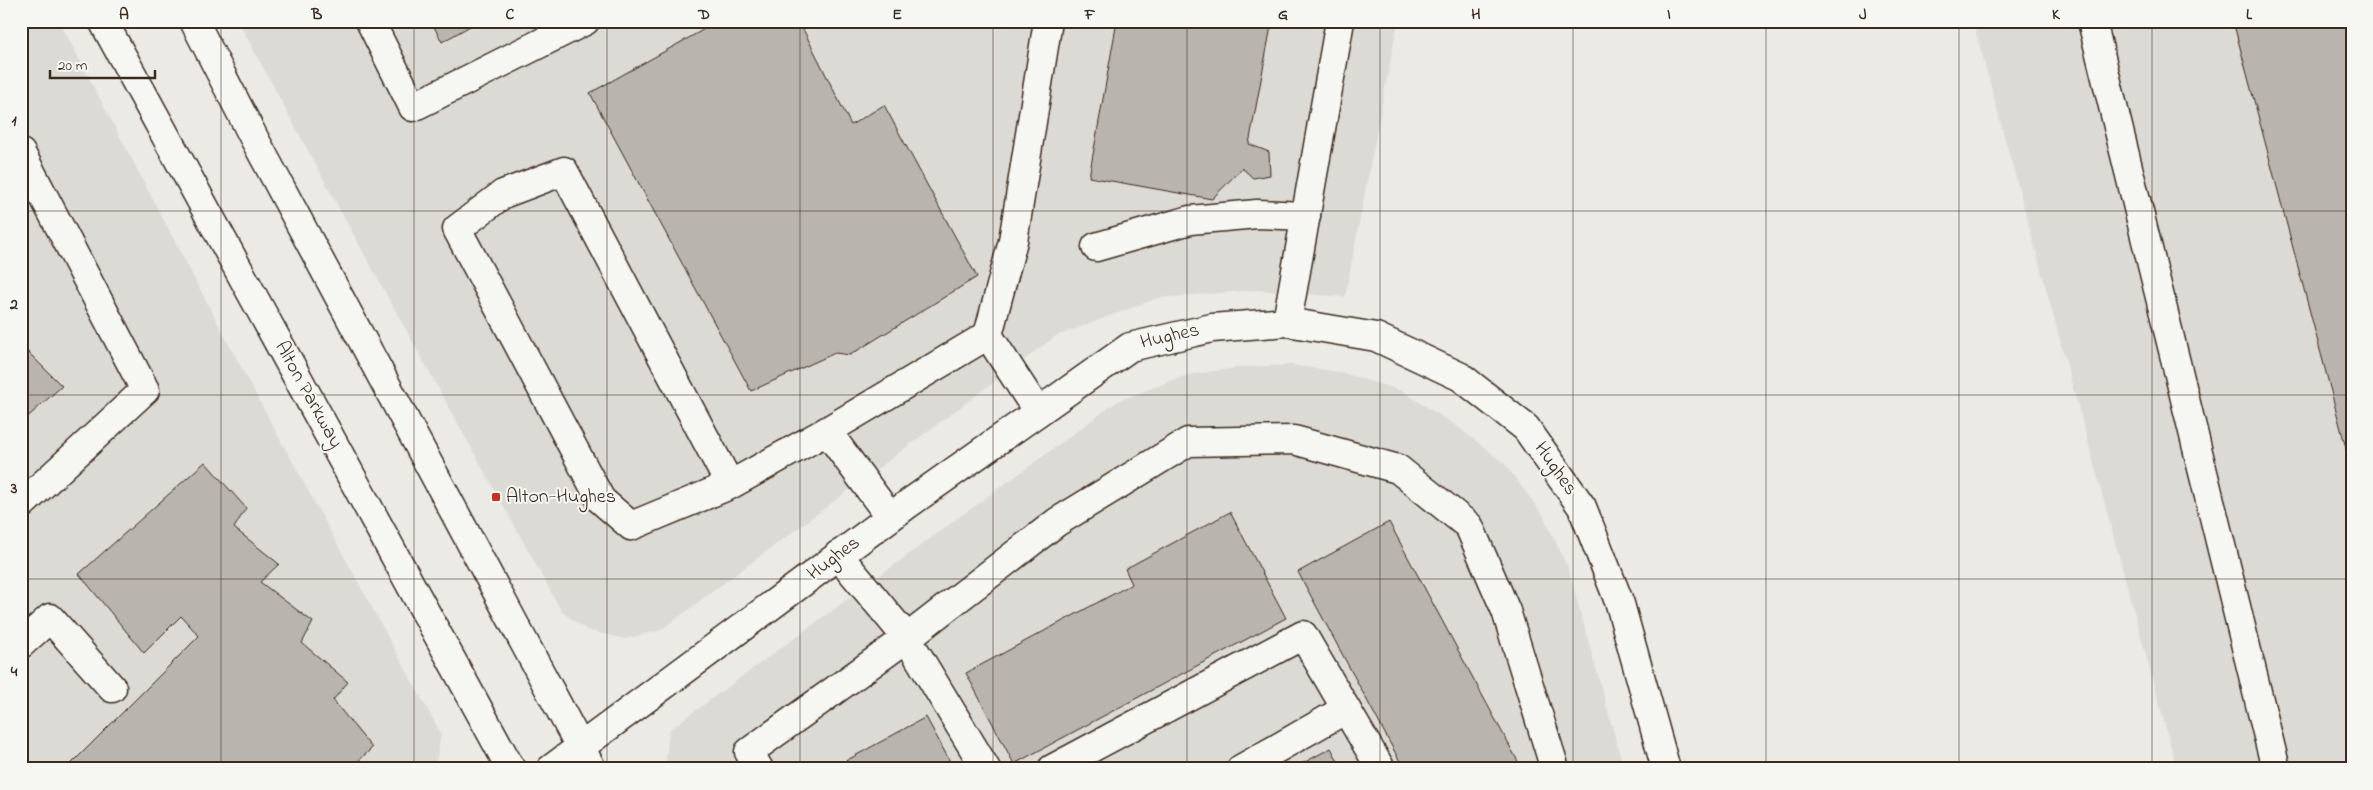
<svg xmlns="http://www.w3.org/2000/svg" width="2373" height="790" font-family="'Indie Flower',sans-serif">
<style>
.built{fill:#dcdad4}
.building{fill:#bab4ae;stroke:#3b2a1e}
.lines{fill:none;stroke-linecap:round;stroke-linejoin:round}
.minor-casing{stroke:#3b2a1e;stroke-width:31}
.major-casing{stroke:#3b2a1e;stroke-width:31}
.minor{stroke:#f6f6f2;stroke-width:28}
.major{stroke:#f6f6f2;stroke-width:28}
.grid{fill:none;stroke:#3b2a1e;stroke-width:1;stroke-opacity:0.55}
.poi-dot{fill:#c8321e;stroke:#f6f6f2;stroke-width:2}
.labels{text-anchor:middle;dominant-baseline:central;stroke-width:4;stroke-linejoin:round;paint-order:stroke}
.street-label{font-size:20px;fill:#3b2a1e;stroke:#f6f6f2}
.poi-label{font-size:20px;fill:#3b2a1e;stroke:#f6f6f2;text-anchor:start}
.neatline{fill:none;stroke:#3b2a1e;stroke-width:2}
.grid-label{font-size:16px;text-anchor:middle;font-weight:bold;fill:#3b2a1e}
</style>
<rect width="100%" height="100%" fill="#ebeae5"/>
<filter id="ink" filterUnits="userSpaceOnUse"><feTurbulence type="fractalNoise" baseFrequency=".02" numOctaves="2"/><feDisplacementMap in="SourceGraphic" scale="10" xChannelSelector="R" yChannelSelector="G"/><feConvolveMatrix kernelMatrix="1 2 1 2 8 2 1 2 1" color-interpolation-filters="sRGB"/></filter>
<g filter="url(#ink)">
<g class="built">
<path d="M21,21H59L244,373L441,734L435,769H21Z"/>
<path d="M238,21H1398L1345,297L1255,290L1158,298L1056,336L661,630L625,639L587,630L562,612L352,232Z"/>
<path d="M1973,21H2352V769H2177Z"/>
<path d="M1291,365L1340,372L1402,391L1458,427L1504,463L1543,515L1568,568L1624,769H665L669,730L1118,401L1187,375L1243,367Z"/>
</g>
<g class="building">
<path d="M431,21H479L442,42Z"/>
<path d="M719,21H799L851,125L884,105L977,277L850,355L835,353L751,391L590,93Z"/>
<path d="M1117,21H1272L1249,144L1269,152L1270,175L1253,178L1242,168L1212,199L1089,177Z"/>
<path d="M2233,21H2352V471Z"/>
<path d="M21,345L62,386L21,423Z"/>
<path d="M205,462L246,508L234,528L279,564L260,582L313,622L302,643L348,682L333,700L372,748L350,769H66L199,636L181,616L144,653L79,574Z"/>
<path d="M1230,512L1286,618L1014,764L966,673L1132,584L1125,569Z"/>
<path d="M1389,522L1522,769H1404L1298,572Z"/>
<path d="M926,717L954,769H831Z"/>
<path d="M1331,748L1342,769H1292Z"/>
</g>
<g class="lines">
<defs>
<g id="minor">
<path d="M370,21L413,107L585,21"/>
<path d="M2092,21L2276,769"/>
<path d="M21,153L145,390L21,505"/>
<path d="M1096,247L1190,220L1257,214L1306,216"/>
<path d="M1287,322L1340,21"/>
<path d="M1038,412L988,335L1013,241L1048,21"/>
<path d="M827,431L890,517"/>
<path d="M730,485L564,171L503,194L457,229L601,500L631,526L730,485L827,431L988,335"/>
<path d="M838,555L907,638L986,769"/>
<path d="M21,644L50,618L112,688"/>
<path d="M551,769L908,504L1130,347L1212,328L1287,322L1376,337L1461,377L1526,428L1582,507L1620,604L1666,769"/>
<path d="M759,769L749,752L907,638L1057,522L1188,442L1294,440L1398,469L1469,526L1506,611L1555,769"/>
<path d="M1052,769L1303,635L1381,769"/>
<path d="M1241,769L1346,709"/>
</g>
<g id="major">
<path d="M103,21L511,769"/>
<path d="M194,21L254,138L592,769"/>
</g>
</defs>
<use href="#minor" class="minor-casing"/>
<use href="#major" class="major-casing"/>
<use href="#minor" class="minor"/>
<use href="#major" class="major"/>
</g>
</g>
<path class="grid" d="M221,21V769M414,21V769M607,21V769M800,21V769M993,21V769M1187,21V769M1380,21V769M1573,21V769M1766,21V769M1959,21V769M2152,21V769M21,211H2352M21,395H2352M21,579H2352"/>
<rect class="poi-dot" x="491" y="492" width="10" height="10" rx="2.5"/>
<g class="labels">
<g class="street-label">
<text transform="translate(1170 337) rotate(-13)">Hughes</text>
<text transform="translate(308 395) rotate(61)">Alton Parkway</text>
<text transform="translate(1555 469) rotate(55)">Hughes</text>
<text transform="translate(834 559) rotate(-37)">Hughes</text>
</g>
<g class="poi-label">
<text x="506" y="497">Alton-Hughes</text>
</g>
</g>
<rect width="2373" height="790" fill="none" stroke="#f6f6f2" stroke-width="55"/>
<path d="M50 70v8h105v-8" fill="none" stroke="#3b2a1e" stroke-width="2.5"/>
<text x="58" y="70" font-size="15" fill="#3b2a1e" stroke="#f6f6f2" stroke-width="4" paint-order="stroke">20 m</text>
<rect x="28" y="28" width="2318" height="734" class="neatline"/>
<g class="grid-label">
<text x="124" y="19">A</text>
<text x="317" y="19">B</text>
<text x="510" y="19">C</text>
<text x="704" y="19">D</text>
<text x="897" y="19">E</text>
<text x="1090" y="19">F</text>
<text x="1283" y="19">G</text>
<text x="1476" y="19">H</text>
<text x="1669" y="19">I</text>
<text x="1863" y="19">J</text>
<text x="2056" y="19">K</text>
<text x="2249" y="19">L</text>
<text x="14" y="125">1</text>
<text x="14" y="309">2</text>
<text x="14" y="493">3</text>
<text x="14" y="676">4</text>
</g>
</svg>
